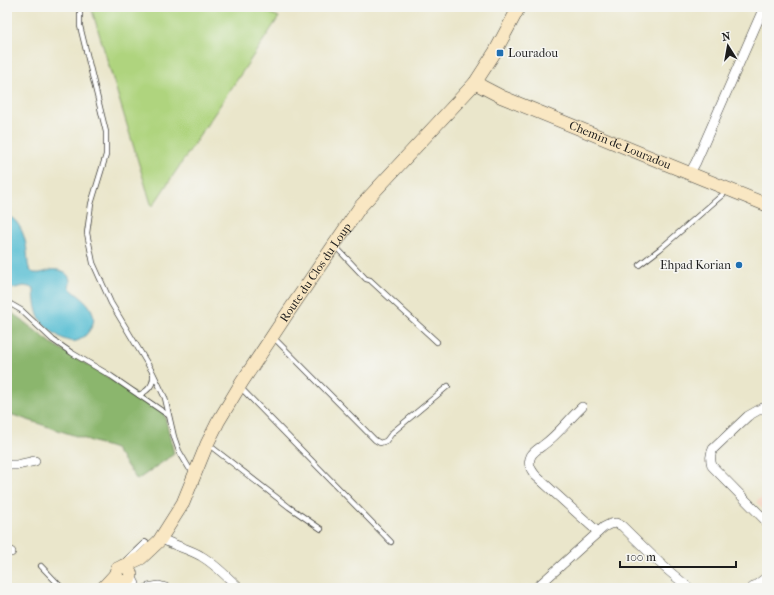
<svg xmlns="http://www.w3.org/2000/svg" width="774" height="595" font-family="'IM FELL French Canon',serif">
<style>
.built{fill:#f4d3c1}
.green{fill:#afd47e;stroke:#66784d}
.forest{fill:#8bb66d;stroke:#546944}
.water{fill:#56bed3;stroke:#396d78}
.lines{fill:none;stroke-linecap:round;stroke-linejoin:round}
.lane-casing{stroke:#3b3a36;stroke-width:6}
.street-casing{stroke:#3b3a36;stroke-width:10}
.secondary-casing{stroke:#3b3a36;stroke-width:14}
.lane{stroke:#fff;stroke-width:4.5}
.street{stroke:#fff;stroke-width:9}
.secondary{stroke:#f9e7c3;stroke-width:13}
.poi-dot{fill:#1f6fb2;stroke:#f6f6f2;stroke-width:1.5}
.labels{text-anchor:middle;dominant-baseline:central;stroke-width:3;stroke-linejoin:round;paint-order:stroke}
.poi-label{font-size:12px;fill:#1c1c1c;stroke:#f6f6f2;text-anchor:start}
.street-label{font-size:12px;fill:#1c1c1c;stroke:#f6f6f2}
</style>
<rect width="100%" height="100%" fill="#f6f6f2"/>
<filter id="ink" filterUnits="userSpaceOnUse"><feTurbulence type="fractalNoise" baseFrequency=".025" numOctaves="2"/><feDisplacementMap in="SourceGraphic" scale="8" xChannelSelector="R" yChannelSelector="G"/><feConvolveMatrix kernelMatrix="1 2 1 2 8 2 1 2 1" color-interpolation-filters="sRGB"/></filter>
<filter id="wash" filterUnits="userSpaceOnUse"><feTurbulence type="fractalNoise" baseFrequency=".012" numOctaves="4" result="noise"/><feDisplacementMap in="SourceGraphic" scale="16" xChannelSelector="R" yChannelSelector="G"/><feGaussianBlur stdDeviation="0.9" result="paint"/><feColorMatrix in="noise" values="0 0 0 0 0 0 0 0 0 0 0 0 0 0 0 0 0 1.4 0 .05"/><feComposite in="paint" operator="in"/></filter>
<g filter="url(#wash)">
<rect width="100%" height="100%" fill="#eae6cb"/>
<g class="built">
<path d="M767,471V488L759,479Z"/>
<path d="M767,492V513L756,502Z"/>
</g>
<path class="green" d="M91,7H256L279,17L152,207Z"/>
<path class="forest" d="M7,309L54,345L95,369L164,413L174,454L137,480L115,449L7,413Z"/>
<path class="water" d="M7,216C20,219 26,239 27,252C28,257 27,265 30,270C32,272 33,273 35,273C41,274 46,271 51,270C61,268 74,275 69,287C77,296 87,299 92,311C95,319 94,324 89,331C78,346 68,343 54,333C47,328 42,324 38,315C35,306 34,297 34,288L24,286L7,290V241L10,238V235L7,232Z"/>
</g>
<g filter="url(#ink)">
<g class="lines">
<defs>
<g id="lane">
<path d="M80,7V26L106,132V155L91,204L87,233L93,263L111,303L153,373L165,398L174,437L179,451L189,468L194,471"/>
<path d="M335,246L366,279L370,280L437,342"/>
<path d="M639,265L660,249L728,190"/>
<path d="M7,302L21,310L53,340L72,353L111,376L168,415"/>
<path d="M274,338L375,440L380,443L386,441L393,432L448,386"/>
<path d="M240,387L391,542"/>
<path d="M139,395C148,391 154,385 153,375"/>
<path d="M209,445L289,507L321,529"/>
<path d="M126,560L145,542L152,547"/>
<path d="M41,566L62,588"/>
</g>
<g id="street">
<path d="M690,173L696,162L764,7"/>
<path d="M582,407C568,420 558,435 542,446C538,449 533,452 531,456C527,464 531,470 536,476L598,532"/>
<path d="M762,408L748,416L713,449C710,455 710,459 712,466L767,522"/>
<path d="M7,465H17L35,461"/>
<path d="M161,538C173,546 188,548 201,556C215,564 227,577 239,588"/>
<path d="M7,551L11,552"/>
<path d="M131,576L135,584V588"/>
<path d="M148,588L159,586L166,588"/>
<path d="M536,588L604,527L610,524L616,523L622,526L663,566L689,588"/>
<path d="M752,588L767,577"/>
</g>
<g id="secondary">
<path id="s1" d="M475,83L502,97L767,205"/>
<path d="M115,575L120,581C132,584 135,570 123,566"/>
<path id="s2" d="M103,588L115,575L117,569L141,558L159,541L183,503L207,444L218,422L242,382L287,314L360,207L475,83L495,52L519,7"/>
</g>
</defs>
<use href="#lane" class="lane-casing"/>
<use href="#street" class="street-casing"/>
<use href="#secondary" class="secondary-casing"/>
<use href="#lane" class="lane"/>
<use href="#street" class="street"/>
<use href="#secondary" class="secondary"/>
</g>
</g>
<g class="poi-dot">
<rect x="496" y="49" width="8" height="8" rx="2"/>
<circle cx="739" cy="265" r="4"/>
</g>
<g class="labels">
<g class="poi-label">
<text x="508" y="53">Louradou</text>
<text x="731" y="265" text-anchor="end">Ehpad Korian</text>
</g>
<g class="street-label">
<text stroke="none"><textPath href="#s1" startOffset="158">Chemin de Louradou</textPath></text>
<text stroke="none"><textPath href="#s2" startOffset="387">Route du Clos du Loup</textPath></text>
</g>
</g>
<rect width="774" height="595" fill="none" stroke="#f6f6f2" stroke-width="24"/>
<g transform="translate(728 46) rotate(349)" stroke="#f6f6f2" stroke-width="3" paint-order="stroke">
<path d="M0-3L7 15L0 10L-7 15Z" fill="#1c1c1c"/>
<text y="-6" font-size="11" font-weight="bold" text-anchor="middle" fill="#1c1c1c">N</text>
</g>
<path d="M620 561v6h116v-6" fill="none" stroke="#1c1c1c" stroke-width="2"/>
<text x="626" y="561" font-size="12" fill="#1c1c1c" stroke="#f6f6f2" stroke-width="3" paint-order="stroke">100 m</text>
</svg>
